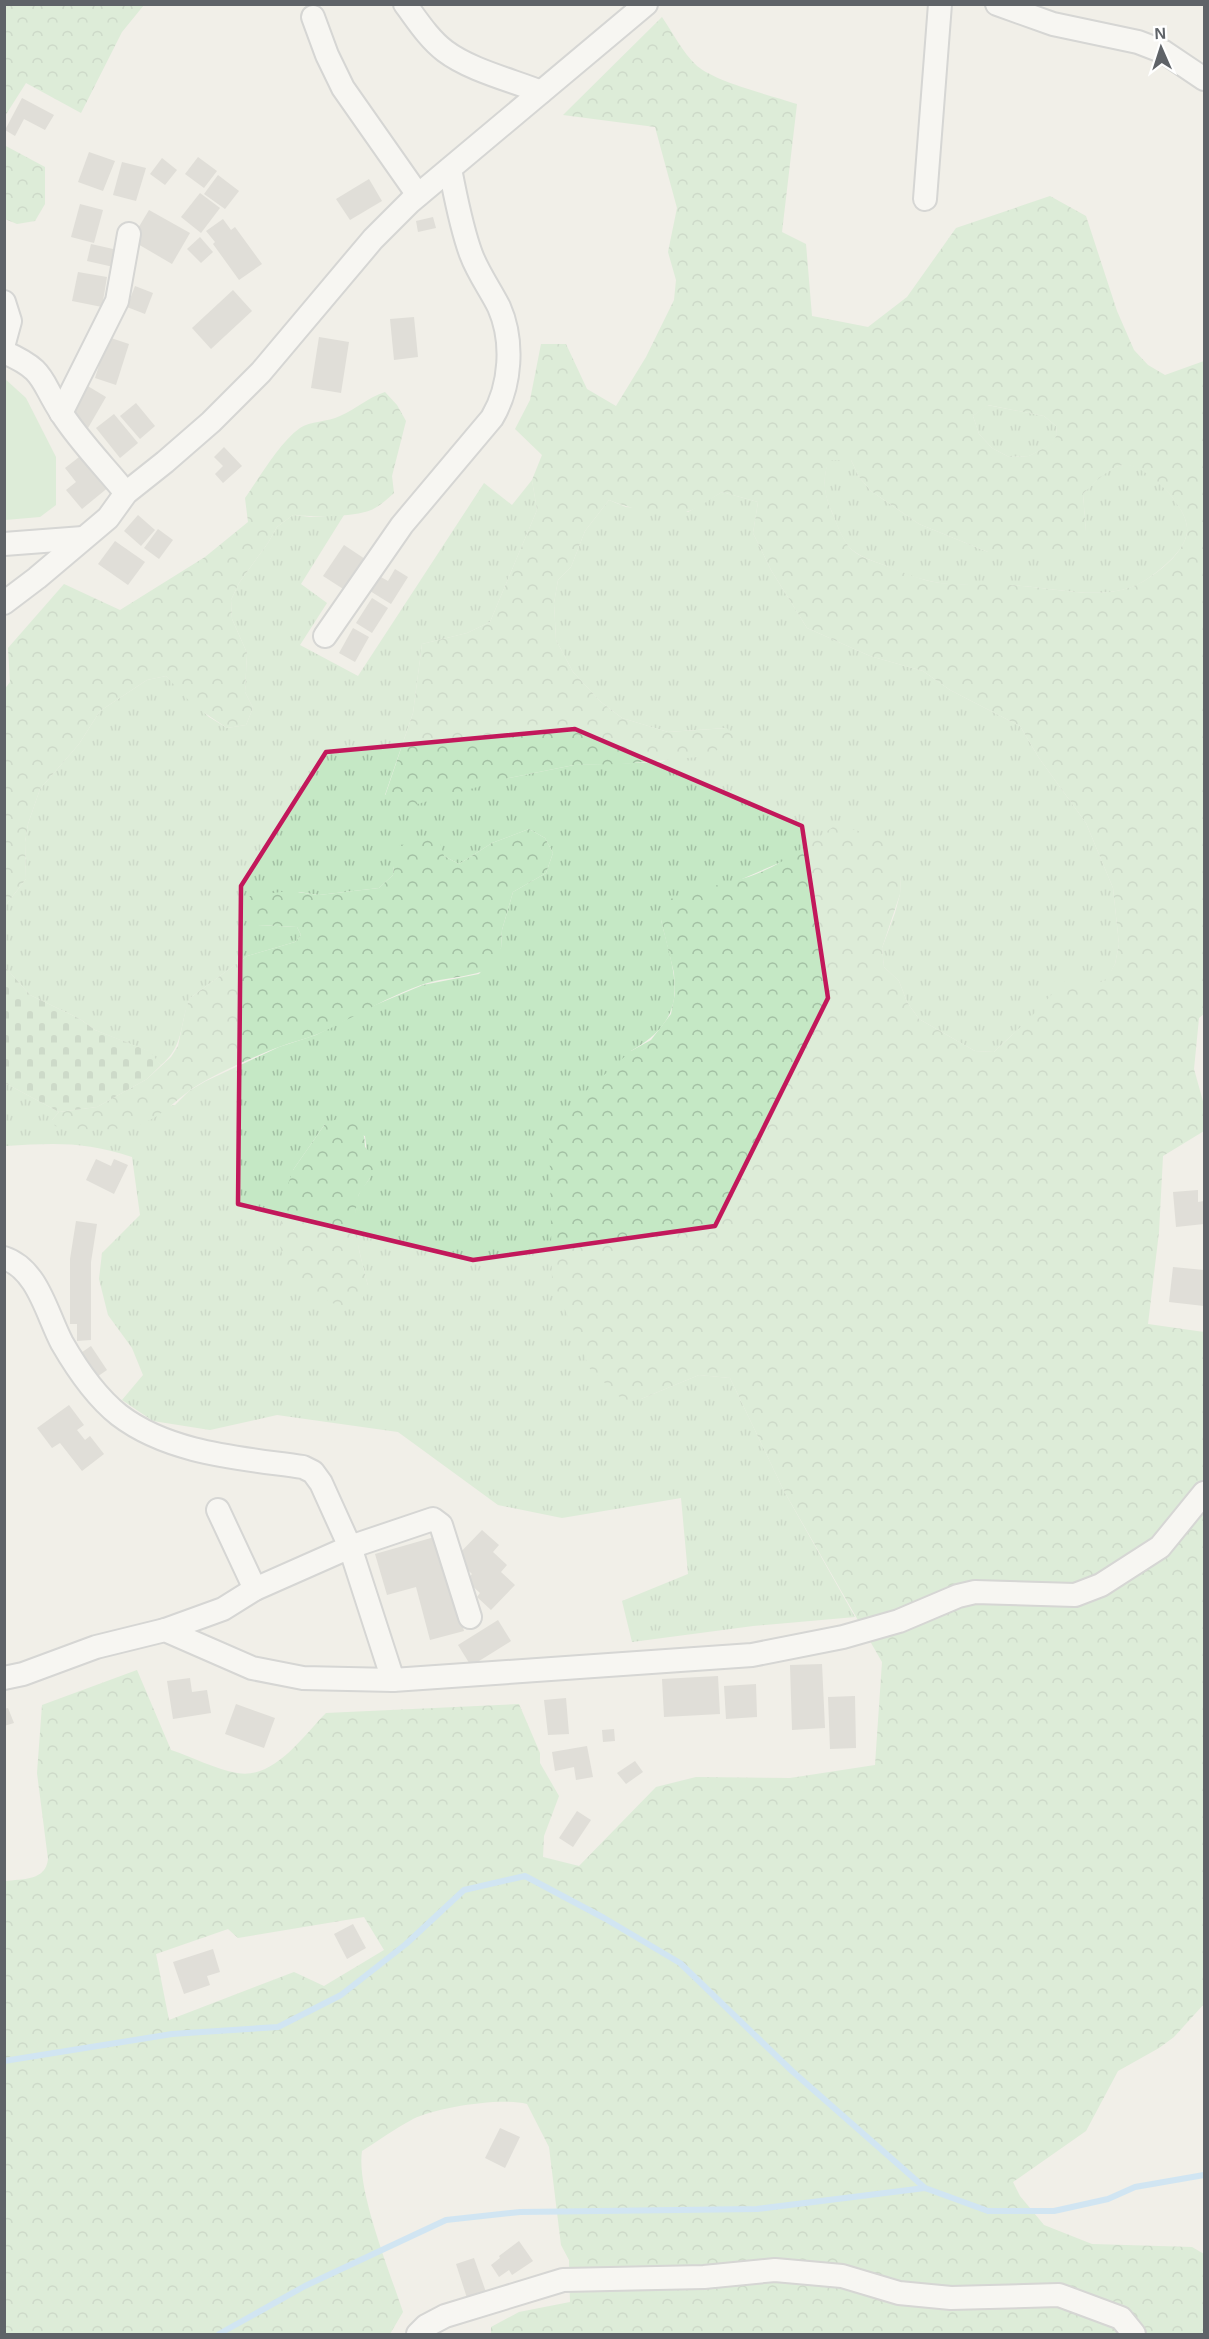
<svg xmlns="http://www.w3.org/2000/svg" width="1209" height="2339" font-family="Helvetica,sans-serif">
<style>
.grass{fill:url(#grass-tufts);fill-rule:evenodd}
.forest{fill:url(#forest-crowns);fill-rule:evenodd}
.cemetery{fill:url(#cemetery-stones)}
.park{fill:#c5e8c5}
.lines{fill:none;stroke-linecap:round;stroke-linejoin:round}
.stream{stroke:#aadaff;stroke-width:6}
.building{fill:#cccac5}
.minor-casing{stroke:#b5b8bc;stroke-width:26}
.minor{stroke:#fff;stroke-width:22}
.marked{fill:none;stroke:#c2185b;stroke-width:4.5;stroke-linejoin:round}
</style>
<defs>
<pattern id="grass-tufts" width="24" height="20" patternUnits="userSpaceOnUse" patternTransform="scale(1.5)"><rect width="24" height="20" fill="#c5e8c5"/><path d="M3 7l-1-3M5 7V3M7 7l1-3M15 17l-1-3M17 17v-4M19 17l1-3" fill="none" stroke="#a3c0a4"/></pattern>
<pattern id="forest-crowns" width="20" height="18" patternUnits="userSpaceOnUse" patternTransform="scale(1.5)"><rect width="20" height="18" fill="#c5e8c5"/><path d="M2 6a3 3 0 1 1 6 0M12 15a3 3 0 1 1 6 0" fill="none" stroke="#a3c0a4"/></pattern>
<pattern id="cemetery-stones" width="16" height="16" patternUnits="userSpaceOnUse" patternTransform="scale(1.5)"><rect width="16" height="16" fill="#c5e8c5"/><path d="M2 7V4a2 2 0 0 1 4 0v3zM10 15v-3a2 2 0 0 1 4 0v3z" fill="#a3c0a4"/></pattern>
</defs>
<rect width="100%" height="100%" fill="#f1efe8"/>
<g class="grass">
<path d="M987,405L1044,416L1056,426L1057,434L1054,443L1029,456L1009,457L992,448L979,434L973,416Z"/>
<path d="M828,460H851L859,477L871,491L919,524L988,552L1086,531L1083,494C1091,485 1110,466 1123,465C1146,462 1190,508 1187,532C1185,550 1164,567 1150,577C1114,604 1063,589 1022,586C989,583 954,589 922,579C909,576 896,570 884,565C873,561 860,557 851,549C843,540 838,528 834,517C824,494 822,485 828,460Z"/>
<path d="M532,480L537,510L490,622L467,633L422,644L413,713L385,795L509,778L574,765L662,762L726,728L668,732L622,718L601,702L573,672L556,640L554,603L558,580L571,567L585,531L609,500L626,507L688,512L722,492L758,502L753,533L771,570L807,628L870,656L923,671L950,690L1020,726L1039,758L1086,823L1113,888L1119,944L1115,964L1106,981C1062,989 1025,1022 994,1052L975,1051L919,1019L907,1002L899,981L884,967L882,948L895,913L900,894L901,875L779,863L742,879L661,920C675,977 693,1016 631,1051L641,1399L699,1375L730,1378L784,1491L855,1617L753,1626L632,1642L622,1601L688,1574L681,1498L562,1518L498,1505L398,1432L277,1415L210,1430L153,1421L122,1400L143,1375L132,1348L108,1315L99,1279L102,1253L140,1215L132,1157C84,1141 54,1143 5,1146V1083L59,1112L52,1120L175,1105L189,1091L206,1081L279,1047L316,1035L368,1008L423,985L479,974L501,948L502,930L513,892L546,873L553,853L545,838L529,829L492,843L459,864L444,856L394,866L393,875L379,888L319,895L299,892L258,925L297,927L301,935L295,942L247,956L190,998C179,1024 185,1045 161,1065L148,1051L95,1030L80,1019L30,995L5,967V906L26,879L25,842L28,824L40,789L79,744L100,711L147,680L166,676L209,717L227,728L246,725L253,708L245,692L247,653L232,619L231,600L239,583L268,543L277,527L293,515L311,517L344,515L301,584L327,603L300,645L358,676L484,483L512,505ZM325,1124L365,1136L370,1178C367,1183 361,1188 359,1194C348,1218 362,1261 368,1286L293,1170Z"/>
</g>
<g class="forest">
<path d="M5,4H144V5L122,32L81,113L26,83L5,116Z"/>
<path d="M662,17C673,33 682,52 697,66C718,83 770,95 797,104L782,232L806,244L812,316L868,327L907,297L956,228L1050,196L1086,216L1117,311L1134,350L1148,365L1165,375L1204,361V1014L1199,1018L1194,1069L1204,1105V1131L1163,1156L1159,1232L1148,1324L1204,1332V2004L1174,2037L1159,2048L1118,2071L1086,2131L1013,2182L1020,2196L1044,2225L1092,2244L1192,2247L1204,2254V2334H491V2327L519,2312L570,2302L569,2260L561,2245L549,2147L527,2104C502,2097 437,2107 413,2119C396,2128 379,2140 362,2151C356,2190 390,2272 403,2312L390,2334H5V1881C22,1879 46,1881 48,1859L37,1773L42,1705L137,1670L171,1750C192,1757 215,1769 237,1773C274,1780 303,1736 326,1713L519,1704L540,1753V1763L559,1796L544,1836L543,1857L579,1866L656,1787L696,1777L790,1778L875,1765L882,1662L784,1491L730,1378L699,1375L641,1399L624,1401L590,1369L552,1279L549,1124L631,1051L651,1040L671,1014L675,993L674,973L661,920L664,902C696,886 729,886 761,872C788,861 812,841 836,825L895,841L901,875L900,894L882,948L884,967L899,981L907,1002L919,1019L975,1051L994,1052L1028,1020L1068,977L1087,984L1105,981L1115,964L1119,944L1113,888L1086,823L1039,758L1020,726L950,690L923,671L870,656L807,628L771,570L753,533L758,502L722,492C712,498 700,507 689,511C669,519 628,508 609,500L585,531L571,567L558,580L554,603L556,640L573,672L601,702L622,718L668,732L727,728L734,737L709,756L622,764L574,765L509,778L407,807L385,796L413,713L422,644L467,633L490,622L537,510L532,480L542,455L515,429L530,400L541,344H566L587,389L616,406L646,357L674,300L676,280L668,252L677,208L655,127L563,115ZM988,405L1044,416L1056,426L1057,434L1053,443L1029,456L1009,457L992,448L979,434L973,416ZM829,460H851L859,477L871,491L919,524L988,552L1063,556L1078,547L1086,531L1083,494C1092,485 1110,466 1123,465C1146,463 1190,508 1187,532C1185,550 1164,568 1150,577C1113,604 1063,589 1022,586C995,583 967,586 940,583C920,580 902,572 884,565C873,561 859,557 851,549C843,540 838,527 834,517C825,497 821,482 829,460ZM364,1917L384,1950L324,1986L294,1972L169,2020L156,1954L228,1929L238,1938Z"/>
<path d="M4,145L45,167V204L35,221L17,224L5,219Z"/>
<path d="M385,392L397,405L406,421L392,476L394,493C388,498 382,504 375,508C358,518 312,517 293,515L277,527L268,543L239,583L231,600L232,619L247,653L245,692L253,708L246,725L227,728L193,705L166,676L147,680L100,711L79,744L40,789L28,824L25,842L26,879L5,906L4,690L10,682L8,648L64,584L120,610L205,557L248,522L245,498C260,477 279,443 300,428C310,421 328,422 340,416C356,409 367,398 385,392Z"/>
<path d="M529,829L545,838L553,853L546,873L513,892L502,930L501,948L496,966C469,979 447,976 421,985C385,998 353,1018 318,1034C306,1039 292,1042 279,1047C255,1056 210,1076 189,1091C174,1102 160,1117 141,1124C119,1132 77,1130 55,1126L52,1120L59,1112L97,1107L147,1079L171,1057L178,1046L186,1008L190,998L247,956L295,942L301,935L297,927L258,925L248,921L243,913V904L250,896L289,891L319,895L379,888L393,875L394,866L386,848L438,837L444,856L459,864L492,843Z"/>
<path d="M342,1117C358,1126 365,1127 365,1147L378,1160L370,1178L359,1194L355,1213L359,1250L368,1286L360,1304L342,1307L306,1292L290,1281L279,1243L286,1190L293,1170L325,1124Z"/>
</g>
<path class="cemetery" d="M5,967L30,995L80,1019L95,1030L149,1051L161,1065L147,1079L97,1107L59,1112L5,1083Z"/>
<path class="park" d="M4,378L26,398L56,457V505L40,517L5,520Z"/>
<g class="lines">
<g class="stream">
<path d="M4,2061L172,2034L278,2027L341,1995L406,1944L464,1890L525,1876L604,1918L680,1963L792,2071L925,2188"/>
<path d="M219,2334L305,2286L446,2220L520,2212L757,2209L925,2188L988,2211H1054L1108,2199L1135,2187L1204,2175"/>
</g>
</g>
<g class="building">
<path d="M22,98L54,115L45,130L24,119L15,136L5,130Z"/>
<path d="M89,152L115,161L103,191L78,182Z"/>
<path d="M198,157L217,171L204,188L185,174Z"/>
<path d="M162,158L177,170L165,185L150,174Z"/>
<path d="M122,162L146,168L136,201L113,195Z"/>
<path d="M218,175L239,191L225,209L204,194Z"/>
<path d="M369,179L382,201L350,220L336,199Z"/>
<path d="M200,193L220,208L201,233L181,217Z"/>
<path d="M80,204L103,210L94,243L71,237Z"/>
<path d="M149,210L190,233L172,264L131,240Z"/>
<path d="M433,217L436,228L418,232L416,221Z"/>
<path d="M223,219L231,230L235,227L262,264L239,280L213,244L215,242L206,231Z"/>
<path d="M200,237L213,252L201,263L187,249Z"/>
<path d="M91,244L122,251L118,268L87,261Z"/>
<path d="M78,272L107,277L102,307L72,301Z"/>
<path d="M135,286L153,293L145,314L127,307Z"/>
<path d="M233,290L252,311L211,349L192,328Z"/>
<path d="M414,317L418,357L394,360L390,319Z"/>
<path d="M108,337L129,344L116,385L95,378Z"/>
<path d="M319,337L349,342L341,393L311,388Z"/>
<path d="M86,385L106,397L88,428L67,416Z"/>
<path d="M136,403L155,426L140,439L120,416Z"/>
<path d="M114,414L138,443L120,458L96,428Z"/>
<path d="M224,447L242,466L223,483L215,474L223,466L214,457Z"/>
<path d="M83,454L110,486L82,509L66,490L76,482L65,468Z"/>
<path d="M138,515L155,530L141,546L124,531Z"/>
<path d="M158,529L173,540L159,559L144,548Z"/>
<path d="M115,541L145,562L128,585L98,564Z"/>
<path d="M344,545L371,563L351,594L323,576Z"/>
<path d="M395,569L408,577L391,604L370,591L379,576L388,581Z"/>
<path d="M372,598L388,608L372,633L356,623Z"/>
<path d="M353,628L369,637L355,662L339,653Z"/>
<path d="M96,1159L111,1166L114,1159L128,1165L114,1194L86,1180Z"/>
<path d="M1198,1190V1202L1204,1201V1224L1176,1227L1173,1192Z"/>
<path d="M76,1221L97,1224L91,1262V1340L77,1341V1324H70V1259Z"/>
<path d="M1173,1267L1204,1270V1306L1169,1302Z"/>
<path d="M91,1346L107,1370L91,1381L75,1357Z"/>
<path d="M69,1405L84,1425L77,1430L85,1440L90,1436L104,1454L82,1471L60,1443L52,1448L37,1428Z"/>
<path d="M482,1530L499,1545L493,1552L507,1565L501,1572L515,1585L491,1610L477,1597L480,1593L466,1580L472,1574L455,1558Z"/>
<path d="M438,1536L464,1631L430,1640L416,1587L387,1595L375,1554Z"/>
<path d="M498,1620L511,1641L471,1666L458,1645Z"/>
<path d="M822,1664L825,1728L792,1730L790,1665Z"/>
<path d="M718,1676L720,1714L664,1717L662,1679Z"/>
<path d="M190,1678L192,1692L207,1690L211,1713L173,1719L167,1681Z"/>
<path d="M756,1684L757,1717L726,1719L724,1686Z"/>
<path d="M855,1696L856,1748L830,1749L828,1697Z"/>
<path d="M566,1698L569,1734L548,1735L544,1700Z"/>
<path d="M236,1704L275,1718L264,1748L225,1734Z"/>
<path d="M8,1708L14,1723L4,1726V1709Z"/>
<path d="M614,1729L615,1741L603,1742L602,1730Z"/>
<path d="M587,1746L593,1777L576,1780L574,1767L555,1771L552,1752Z"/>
<path d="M635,1761L643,1772L626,1784L617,1773Z"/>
<path d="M577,1811L591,1820L573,1847L559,1838Z"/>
<path d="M353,1924L366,1948L347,1959L334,1934Z"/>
<path d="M213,1949L220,1972L207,1976L210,1985L184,1994L173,1962Z"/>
<path d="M500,2128L520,2137L505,2168L485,2158Z"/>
<path d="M519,2241L533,2261L512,2275L509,2270L499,2277L491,2265L500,2258L499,2256Z"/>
<path d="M474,2258L486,2292L467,2298L456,2264Z"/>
</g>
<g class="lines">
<defs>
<g id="minor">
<path d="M405,4C417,20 429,39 445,51C470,70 511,80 541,92"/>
<path d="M997,4L1053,24L1138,42L1164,52L1204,79"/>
<path d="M313,17L327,55L343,88L418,195"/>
<path d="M925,199L940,4"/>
<path d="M4,302L10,321L4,343"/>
<path d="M4,352C47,371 39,379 62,414C80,442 105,467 126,493"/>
<path d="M61,413L117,301L129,234"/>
<path d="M4,544L83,538"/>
<path d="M4,603L37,578L108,518L126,493L165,462L211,422L261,372L373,239L410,202L646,4"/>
<path d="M325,636L402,525L492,418C511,386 514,341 499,307C490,289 478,273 471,254C461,227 456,198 450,169"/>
<path d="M4,1258C38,1269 47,1315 62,1343C77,1369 95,1396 119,1415C170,1454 241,1458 303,1467L313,1472L321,1483L350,1547L393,1680"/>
<path d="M218,1510L255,1589"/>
<path d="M165,1630L223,1609L255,1589L350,1547L433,1519L441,1525L470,1617"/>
<path d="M4,1678L23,1674L96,1647L165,1630L252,1668L303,1678L393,1680L752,1655L843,1637L899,1621L958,1596L975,1592L1075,1595L1101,1585L1160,1547L1204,1493"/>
<path d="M418,2334L426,2326L445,2316L563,2280L704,2277L775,2270L842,2276L899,2293L951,2298L1059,2295L1121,2318L1134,2334"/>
</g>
</defs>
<use href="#minor" class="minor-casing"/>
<use href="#minor" class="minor"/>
</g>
<path d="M0 0H1209V2339H0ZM575,729L802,826L828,998L715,1226L473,1260L238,1204L241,886L326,752Z" fill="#f1efe8" fill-opacity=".55" fill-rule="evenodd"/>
<path class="marked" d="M575,729L802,826L828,998L715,1226L473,1260L238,1204L241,886L326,752Z"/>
<rect width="1209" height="2339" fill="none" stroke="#5f6368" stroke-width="12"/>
<g transform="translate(1161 48) rotate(357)" stroke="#ffffff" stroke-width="4.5" paint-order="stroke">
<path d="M0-4.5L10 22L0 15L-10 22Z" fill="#5f6368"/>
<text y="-9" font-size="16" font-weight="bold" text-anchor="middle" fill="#5f6368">N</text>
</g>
</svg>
